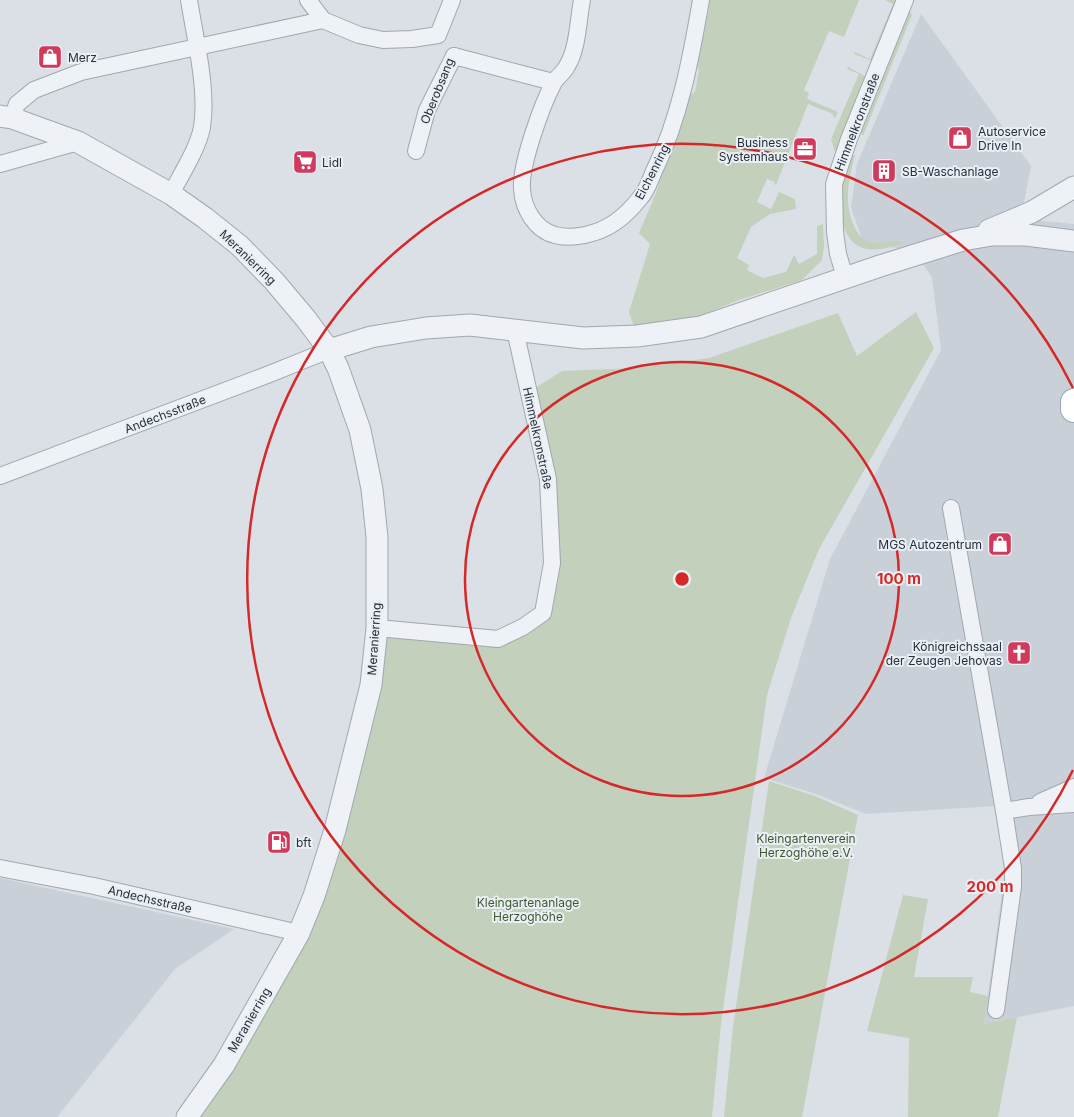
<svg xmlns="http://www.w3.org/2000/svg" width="1074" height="1117" font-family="Inter,sans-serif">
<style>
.built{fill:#c9d0d8}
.green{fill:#c3d0bc}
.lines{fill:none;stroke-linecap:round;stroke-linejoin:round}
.minor-casing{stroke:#a1a7b0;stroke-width:18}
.tertiary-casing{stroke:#a1a7b0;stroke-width:23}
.primary-casing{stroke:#9aa6b2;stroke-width:28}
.minor{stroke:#eef1f5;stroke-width:16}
.tertiary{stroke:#eef1f5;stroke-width:21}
.primary{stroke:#fff;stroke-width:26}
.ring{fill:none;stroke:#d62828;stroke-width:2.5}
.labels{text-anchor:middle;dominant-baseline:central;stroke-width:4;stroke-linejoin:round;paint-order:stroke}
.poi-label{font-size:12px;fill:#252f3d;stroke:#eaeff4;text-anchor:start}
.street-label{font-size:12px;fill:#252f3d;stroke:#eaeff4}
.park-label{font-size:12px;fill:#3c5932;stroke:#eaeff4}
.centre{fill:#d62828;stroke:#eaeff4;stroke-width:2.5}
.ring-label{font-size:15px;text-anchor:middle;font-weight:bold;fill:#d62828;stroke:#eaeff4;stroke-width:4;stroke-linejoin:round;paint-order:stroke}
</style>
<rect width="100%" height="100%" fill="#dbe0e6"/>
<g class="built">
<path d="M921,14L1031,166L1021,219L1074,224V1006L984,1024L1005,870L996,806L866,814L816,794L764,778L830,559L941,350L932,277L913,251L863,242L851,207L857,164Z"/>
<path d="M0,878L234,929L175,969L57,1117H0Z"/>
</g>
<g class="green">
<path d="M710,0H859L844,37L829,31L804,90L809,93L807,99L838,112L835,118L833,117V114L808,104L776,185L774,184L775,182L767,179L757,202L771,209L779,192L795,199L796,209L770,214L751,227L737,258L749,265L747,270L763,278L786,272L794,255L799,264L817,254V226L823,224L824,247L822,260L802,280L739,300L687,321L637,336L629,312L650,244L639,233L656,193L686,98L695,92L699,70L695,63L702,21L708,15Z"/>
<path d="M885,0H898L873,61L854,54L855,52L870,59L893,4Z"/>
<path d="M909,10L912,15L863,136L859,130Z"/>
<path d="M848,67L867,77L835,152L831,139L859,74L847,69Z"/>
<path d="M855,155C848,181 843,206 856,230C859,235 864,241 870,242C882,244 893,239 905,242C833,272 835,205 848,156Z"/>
<path d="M916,312L934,348L819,549L791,618L767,695L721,1024L712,1117H187L299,933L377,628L498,639L543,613L552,563L529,392L562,371L635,368L709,358L838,313L857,356Z"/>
<path d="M769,781L815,796L858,815L802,1117H724L733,1027Z"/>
<path d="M903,895L928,899L914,977H973L970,992L988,996L984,1024L1017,1017L998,1117H908L909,1038L867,1031Z"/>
</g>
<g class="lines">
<defs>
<g id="minor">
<path d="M308,0L323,20L359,35L383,40L412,39L438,35L452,0"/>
<path d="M582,0C578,20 578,49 567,66C564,73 556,77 553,84C542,105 520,165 522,189C523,208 535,230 555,235C565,238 575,237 585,235C609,230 625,217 640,198C647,191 650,180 654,171C680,118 691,58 701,0"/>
<path d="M454,56L553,82"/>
<path d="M12,118L17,104L34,90L81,72L323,20"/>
<path d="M416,151L427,110L454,56"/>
<path d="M0,164L78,142"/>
<path d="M171,194C181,174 198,149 202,127C208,89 195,38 189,0"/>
<path d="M845,277L838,254L835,232L834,184L849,139L905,0"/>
<path d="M0,476L267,375L329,350"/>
<path d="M951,508L1004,811L1013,868V887L996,1010"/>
<path d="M377,628L498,639L523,627L543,613L552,563L548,479L515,330"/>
<path d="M1040,802L1074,787"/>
<path d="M1004,811L1029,807L1074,804"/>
<path d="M0,868L94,886L299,933"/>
</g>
<g id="tertiary">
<path d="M0,116L12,118L78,142L171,194L205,218L240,246L274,281L306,319L329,350L338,368L360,430L372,489L377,537V628L371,685L335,830L314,896L299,933L224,1065L187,1117"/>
<path d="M989,230L1032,212L1074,187"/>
<path d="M329,350L371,337L426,328L470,325L583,338L637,336L701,327L880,266L963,240L992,235H1026L1074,241"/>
</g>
<path id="primary" d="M1074,402V409"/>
</defs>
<use href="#minor" class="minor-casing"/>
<use href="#tertiary" class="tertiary-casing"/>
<use href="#primary" class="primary-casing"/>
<use href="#minor" class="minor"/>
<use href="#tertiary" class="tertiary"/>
<use href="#primary" class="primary"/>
</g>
<g class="ring">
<circle cx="682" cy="579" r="217"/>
<path d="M1073 770A435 435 0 1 1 1073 388"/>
</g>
<defs>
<symbol id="shop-square" viewBox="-11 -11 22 22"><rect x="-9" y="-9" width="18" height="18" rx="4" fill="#d13a5d" stroke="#eaeff4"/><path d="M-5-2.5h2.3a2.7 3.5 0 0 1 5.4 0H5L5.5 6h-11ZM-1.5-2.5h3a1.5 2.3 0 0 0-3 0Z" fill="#fff"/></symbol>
<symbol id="office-square" viewBox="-11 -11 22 22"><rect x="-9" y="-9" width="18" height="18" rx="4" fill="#d13a5d" stroke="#eaeff4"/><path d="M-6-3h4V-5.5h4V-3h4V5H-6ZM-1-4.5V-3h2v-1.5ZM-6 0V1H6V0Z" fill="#fff"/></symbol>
<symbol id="supermarket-square" viewBox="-11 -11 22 22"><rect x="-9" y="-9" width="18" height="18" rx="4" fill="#d13a5d" stroke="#eaeff4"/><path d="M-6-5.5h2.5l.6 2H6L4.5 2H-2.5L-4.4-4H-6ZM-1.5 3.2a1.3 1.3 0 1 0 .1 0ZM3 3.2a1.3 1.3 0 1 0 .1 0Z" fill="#fff"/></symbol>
<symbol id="building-square" viewBox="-11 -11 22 22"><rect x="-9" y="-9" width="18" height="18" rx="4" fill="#d13a5d" stroke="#eaeff4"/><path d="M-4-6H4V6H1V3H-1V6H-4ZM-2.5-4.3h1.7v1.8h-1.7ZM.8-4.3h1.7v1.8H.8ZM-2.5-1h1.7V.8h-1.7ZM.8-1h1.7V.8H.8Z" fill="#fff"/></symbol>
<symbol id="church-square" viewBox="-11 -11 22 22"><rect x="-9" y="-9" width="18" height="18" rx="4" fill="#d13a5d" stroke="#eaeff4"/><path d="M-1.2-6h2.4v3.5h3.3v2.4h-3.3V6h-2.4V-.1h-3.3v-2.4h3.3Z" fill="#fff"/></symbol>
<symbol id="fuel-square" viewBox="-11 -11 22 22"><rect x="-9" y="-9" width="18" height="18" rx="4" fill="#d13a5d" stroke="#eaeff4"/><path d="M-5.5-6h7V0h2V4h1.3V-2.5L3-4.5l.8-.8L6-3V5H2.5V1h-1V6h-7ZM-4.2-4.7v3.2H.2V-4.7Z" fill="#fff"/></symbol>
</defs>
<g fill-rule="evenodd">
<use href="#shop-square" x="36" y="43" width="28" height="28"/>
<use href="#shop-square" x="946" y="124" width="28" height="28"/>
<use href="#office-square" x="791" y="135" width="28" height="28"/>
<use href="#supermarket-square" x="291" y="148" width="28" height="28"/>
<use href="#building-square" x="870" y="157" width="28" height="28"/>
<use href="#shop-square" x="986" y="530" width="28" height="28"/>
<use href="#church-square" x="1005" y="639" width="28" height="28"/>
<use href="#fuel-square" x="265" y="828" width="28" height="28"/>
</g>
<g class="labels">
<g class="poi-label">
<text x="68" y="57">Merz</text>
<text x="978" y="131">Autoservice<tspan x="978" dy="14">Drive In</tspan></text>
<text x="788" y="142" text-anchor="end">Business<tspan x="788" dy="14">Systemhaus</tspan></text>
<text x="322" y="162">Lidl</text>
<text x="902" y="171">SB-Waschanlage</text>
<text x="982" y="544" text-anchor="end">MGS Autozentrum</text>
<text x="1002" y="646" text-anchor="end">Königreichssaal<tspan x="1002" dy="14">der Zeugen Jehovas</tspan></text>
<text x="296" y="842">bft</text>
</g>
<g class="street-label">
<text transform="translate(437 91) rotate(-68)">Oberobsang</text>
<text transform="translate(857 122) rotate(-69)">Himmelkronstraße</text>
<text transform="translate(652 172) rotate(-63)">Eichenring</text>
<text transform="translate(248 257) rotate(44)">Meranierring</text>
<text transform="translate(165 414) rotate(-21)">Andechsstraße</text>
<text transform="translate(538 438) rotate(78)">Himmelkronstraße</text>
<text transform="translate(374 639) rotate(-86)">Meranierring</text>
<text transform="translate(150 899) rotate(13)">Andechsstraße</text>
<text transform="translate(249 1020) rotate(-60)">Meranierring</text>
</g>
<g class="park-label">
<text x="806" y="838">Kleingartenverein<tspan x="806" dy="14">Herzoghöhe e.V.</tspan></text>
<text x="528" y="902">Kleingartenanlage<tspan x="528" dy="14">Herzoghöhe</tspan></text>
</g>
</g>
<circle cx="682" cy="579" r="8" class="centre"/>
<g class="ring-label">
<text x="899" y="584">100 m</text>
<text x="990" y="892">200 m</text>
</g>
</svg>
